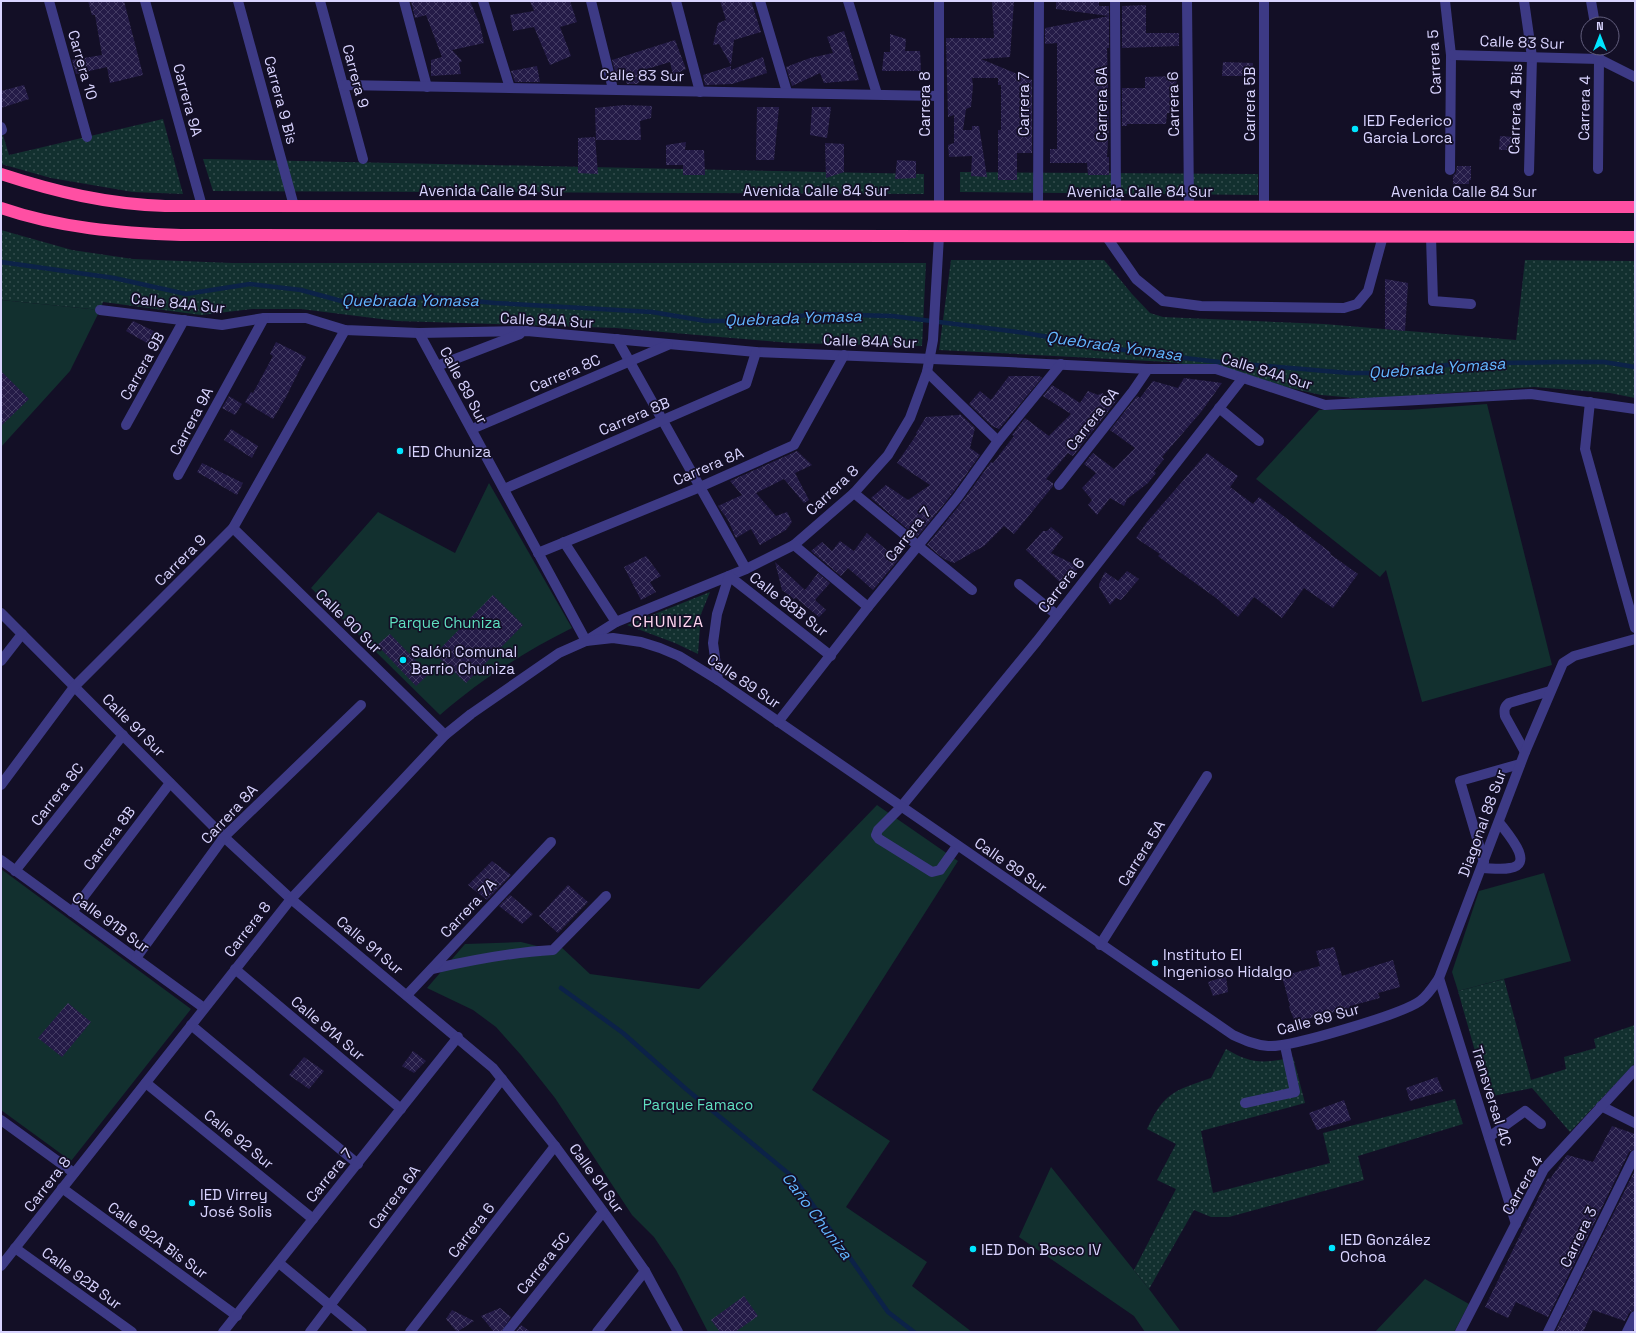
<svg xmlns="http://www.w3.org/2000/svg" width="1636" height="1333" font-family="'Space Grotesk',sans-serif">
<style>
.grass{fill:url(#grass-dots)}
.green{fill:#12302f}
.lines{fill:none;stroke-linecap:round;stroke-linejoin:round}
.stream{stroke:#0c2248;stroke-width:4.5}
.building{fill:url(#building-cross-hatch)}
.minor{stroke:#3d3a85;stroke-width:10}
.highway{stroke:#ff4fa3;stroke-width:12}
.poi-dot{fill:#00e5ff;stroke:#130f26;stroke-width:1.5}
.labels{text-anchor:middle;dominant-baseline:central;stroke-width:3.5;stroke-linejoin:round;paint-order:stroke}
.street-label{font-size:15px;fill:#d9d4ff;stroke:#130f26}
.poi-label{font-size:15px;fill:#d9d4ff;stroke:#130f26;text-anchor:start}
.park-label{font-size:15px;fill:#5fe0c0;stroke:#130f26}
.water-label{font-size:16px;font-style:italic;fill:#62b6ff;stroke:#130f26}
.neighbourhood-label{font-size:16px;letter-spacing:1px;fill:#ffd6f0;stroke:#130f26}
</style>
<defs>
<pattern id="grass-dots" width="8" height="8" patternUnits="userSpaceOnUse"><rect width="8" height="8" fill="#12302f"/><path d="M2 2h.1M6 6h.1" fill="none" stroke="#344d4e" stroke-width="1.8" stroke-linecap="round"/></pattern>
<pattern id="building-cross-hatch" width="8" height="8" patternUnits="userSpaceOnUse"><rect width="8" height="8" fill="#241b47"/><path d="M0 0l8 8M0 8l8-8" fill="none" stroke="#433b63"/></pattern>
</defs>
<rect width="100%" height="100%" fill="#130f26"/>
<g class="grass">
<path d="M163,119L183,194L133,192L51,178L1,164V135H3L9,155Z"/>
<path d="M203,159L924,174V194L213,191Z"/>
<path d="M960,172L1258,174V195L960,192Z"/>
<path d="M1,230L72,250L133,259L232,263H926L922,346L790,343L616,328L397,321L301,309H252L201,315L103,302L100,310L1,300Z"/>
<path d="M951,260H1104L1132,294L1150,313L1163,317L1324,324L1516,340L1525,260L1635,261V398L1610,393L1534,387L1366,399L1321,395L1286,387L1240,372L1169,362L939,350Z"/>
<path d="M710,592L701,614L698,654L675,643L627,625Z"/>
<path d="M1504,979L1531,1080L1566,1069L1564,1057L1596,1048L1594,1039L1635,1025V1063L1570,1132L1532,1088L1488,1097L1458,991Z"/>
<path d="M1226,1049C1251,1064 1264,1064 1293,1057L1305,1103L1201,1131L1213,1193L1330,1163L1323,1133L1455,1099L1463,1124L1358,1156L1364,1180L1229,1217H1211L1194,1210L1149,1289L1134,1270L1176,1189L1157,1180L1176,1144L1147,1129C1164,1093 1173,1091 1211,1078Z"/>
</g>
<g class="green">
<path d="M1,300L100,310L70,371L1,447Z"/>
<path d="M1487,404L1552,665L1422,702L1386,570L1380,577L1256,479L1319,410H1408Z"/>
<path d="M489,483L572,628C522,653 482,679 440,715L311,588L378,512L455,553Z"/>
<path d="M877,805L958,861L812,1090L890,1141L846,1207L927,1262L912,1286L972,1332H708L676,1270L654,1237L632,1215L555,1098L521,1055L496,1027L473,1010L427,988L465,944L521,942L553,950L559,945L590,974L699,989Z"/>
<path d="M1,869L191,1009L71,1161L1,1110Z"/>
<path d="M1544,873L1571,961L1458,991L1452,972L1479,891Z"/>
<path d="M1051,1167L1149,1289L1181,1332H1145L1134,1316L1019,1237Z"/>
<path d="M1425,1279L1469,1304L1454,1332H1375Z"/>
</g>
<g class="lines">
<g class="stream">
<path d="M1,262L114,278L186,294L250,284L301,290L345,302L429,297L495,303L652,312L706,321H756L816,314L892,316L1025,333L1142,353L1219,362L1349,373H1385L1455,364L1556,362H1604L1635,367"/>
<path d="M561,988L623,1033L686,1089L794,1178L888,1312L914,1332"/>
</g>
</g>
<g class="building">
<path d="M88,1H124L143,75L110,83L107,67L76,74L72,60L102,55L95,15H92Z"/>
<path d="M411,1H470L480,25L484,43L452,50L462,61L459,63L461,74L431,76V60L442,57L426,15L415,18Z"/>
<path d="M530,1H570L577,22L560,27L571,56L550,65L534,27L513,31L510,15L534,11Z"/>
<path d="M720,1H751L761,32L734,40L731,65L719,44L713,45L718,23L726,20Z"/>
<path d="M992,1H1014L1010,57L981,59L1032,80V153H1017V180H998V130H1001V85H998V78H972L973,86L971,107L966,109L963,130H972V126H979L987,177L971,176L972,156L949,157L948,145L954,143V115L948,117L946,38H994Z"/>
<path d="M1056,1H1099V6H1109V16L1056,9Z"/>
<path d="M1146,5V33H1179V46L1122,48V6Z"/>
<path d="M1109,16V48H1107L1109,126L1107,157H1109V175H1088L1087,163H1050V149H1057V43L1045,44V28Z"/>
<path d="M844,31L859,80L824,83L820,73L792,86L786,67L810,58L833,53L827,37Z"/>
<path d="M890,34L906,39L905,51H920L921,71H882L884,52H890Z"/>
<path d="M675,40L686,69L673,75L670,62L637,72L641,81L637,84H627L624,73L616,75L612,60Z"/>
<path d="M763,57L767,73L732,84L705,85L703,75L731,66V70Z"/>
<path d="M1223,62L1253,63V76H1222Z"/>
<path d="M537,66L540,82H515L511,71Z"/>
<path d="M1177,76L1175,102L1170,105V113H1167L1166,124H1127V126H1122V88H1145V77Z"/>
<path d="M24,85L29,99L1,108V91Z"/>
<path d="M624,105L652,106L651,118L640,121L641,140H596L595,108Z"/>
<path d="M757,107H779L774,160H756Z"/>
<path d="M812,107H831L827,138L810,135Z"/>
<path d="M1500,136L1515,137L1514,150H1499Z"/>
<path d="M595,137L598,174L578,173V138Z"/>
<path d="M686,142L685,150H704L705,175H683V165H666V145Z"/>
<path d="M825,143L844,144V172L826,178Z"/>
<path d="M897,160L916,161V178L895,179Z"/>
<path d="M1457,166H1471V180H1469V184H1453V176L1456,173Z"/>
<path d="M1385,279L1408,283L1405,331L1385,329Z"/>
<path d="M133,321L162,335L154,347L126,331Z"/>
<path d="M276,342L306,357L286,397L273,419L245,402L251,392L253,393L273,356L270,354Z"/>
<path d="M1,371L29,399L1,426Z"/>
<path d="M1009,376H1039L1042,378L999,429L992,426L969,404L980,391L991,400Z"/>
<path d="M1184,378L1222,383L1201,412L1162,457L1164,459L1154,471L1156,473L1148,483L1127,499L1124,506L1110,498L1097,515L1088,505L1092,500L1082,488L1096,473L1084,464L1093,453L1114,469L1135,448L1110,430L1137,396L1140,398L1153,381L1178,388Z"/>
<path d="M1052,385L1080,403L1088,391L1098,395L1102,393L1106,396L1108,394L1117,400L1073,456L1068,453L1046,479L1053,483V486L1014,534L1004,526L984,546L954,563L944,559L927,545L962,502L991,462L993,463L1014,436L1012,435L1025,418L1049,436L1071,414L1043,396Z"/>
<path d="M229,396L242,404L235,415L222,408Z"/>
<path d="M960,414L975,428L970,448L980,455L952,494L917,537L871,498L886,485L908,500L930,485L897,463L917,434L916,433L926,417L959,415Z"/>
<path d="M231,429L258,446L252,458L224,440Z"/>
<path d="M797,451L812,465L795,473L809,500L804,503L784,479L756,493L776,516L787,512L792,522L786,530L760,545L751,529L736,538L728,520L718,506L742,495L730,481Z"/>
<path d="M1207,453L1238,476L1230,487L1253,504L1259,497L1331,553L1330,554L1358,574L1333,608L1304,588L1282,618L1254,597L1238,617L1216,598L1166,562L1158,556L1160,554L1136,538L1147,522Z"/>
<path d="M202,463L243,483L237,495L197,472Z"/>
<path d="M1051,527L1063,537L1051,553L1079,567L1064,586L1026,550L1043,531H1047Z"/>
<path d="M867,533L898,560L873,590L848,568L841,576L811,551L822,542L832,551L840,541L854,551Z"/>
<path d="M646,556L661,576L650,582L656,592L641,600L624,567Z"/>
<path d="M775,562L805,590L818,573L830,583L815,600L826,610L819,617L796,598L794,599L782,590Z"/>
<path d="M1127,571L1139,579L1121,600L1116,598L1110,605L1099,587V584L1105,572L1118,581Z"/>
<path d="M493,595L523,625L466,683L435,654Z"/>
<path d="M390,634L429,674L416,686L377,645Z"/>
<path d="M492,861L511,875L487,900L468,885Z"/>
<path d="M568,885L588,902L558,933L539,916Z"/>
<path d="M510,895L533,914L522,924L499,906Z"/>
<path d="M1334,947L1342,976L1393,960L1400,987L1378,993L1380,998L1350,1006V1008L1295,1022L1289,1007L1290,1006L1282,976L1320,966L1316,951Z"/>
<path d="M1226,976L1228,992L1213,996L1208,982Z"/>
<path d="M68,1003L91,1022L62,1057L38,1038Z"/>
<path d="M413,1051L426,1061L414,1073L402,1066Z"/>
<path d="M304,1057L324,1071L309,1089L289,1075Z"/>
<path d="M1437,1077L1443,1091L1410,1101L1406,1088Z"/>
<path d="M1344,1100L1351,1120L1317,1130L1309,1113Z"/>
<path d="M1612,1126L1635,1134V1149L1629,1152L1548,1317L1516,1302L1508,1318L1485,1307L1548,1178L1550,1179L1567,1155L1593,1162Z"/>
<path d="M1635,1170L1634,1310L1629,1313L1625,1321L1593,1310L1583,1332H1555Z"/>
<path d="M744,1296L758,1316L735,1332H720L711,1320Z"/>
<path d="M500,1308L511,1317L501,1332H494L481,1316Z"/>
<path d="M452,1310L474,1321L457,1332L446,1319Z"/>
<path d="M521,1325L531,1332H515Z"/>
</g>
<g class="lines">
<g class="minor">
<path d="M49,1L87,137"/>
<path d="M145,1L202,206"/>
<path d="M238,1L294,206"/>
<path d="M320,1L363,159"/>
<path d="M404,1L427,87"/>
<path d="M483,1L510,88"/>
<path d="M591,1L613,89"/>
<path d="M676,1L700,92"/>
<path d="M760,1L787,92"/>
<path d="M848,1L877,94"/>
<path d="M939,1V206"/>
<path d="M1115,1L1116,207"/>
<path d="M1187,1L1189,207"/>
<path d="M1264,1V207"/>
<path d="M1445,1L1451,55L1450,170"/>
<path d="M1524,1L1532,57L1529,171"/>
<path d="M1591,1L1595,24"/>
<path d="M1451,55L1599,59L1635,77"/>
<path d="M343,85L939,96"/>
<path d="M1,127L2,130"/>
<path d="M1598,169L1599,59L1598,48"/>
<path d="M1038,207L1039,1"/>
<path d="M1106,236L1136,279L1163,301L1201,306L1344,308L1357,304L1368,291L1383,236"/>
<path d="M1431,237L1433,301L1471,304"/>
<path d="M100,310L222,325L264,318H306L345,330L419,333L527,331L756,352L1008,362L1148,369H1216L1325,405L1531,394L1635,409"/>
<path d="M419,333L586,641L616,622L746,569L794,545L854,493L888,455L910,418L927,372L933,340L939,236"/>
<path d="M617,339L746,569"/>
<path d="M437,366L520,334"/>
<path d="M927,372L998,441"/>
<path d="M1590,402L1585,449L1635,628"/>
<path d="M1219,408L1259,441"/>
<path d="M126,425L184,320"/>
<path d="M472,429L668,345"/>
<path d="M178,475L264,318"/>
<path d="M1059,485L1133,391L1148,369"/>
<path d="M504,489L746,384L756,352"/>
<path d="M854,493L972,590"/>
<path d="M233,528L445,735"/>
<path d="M564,542L616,622"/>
<path d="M794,545L868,607"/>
<path d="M538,553L700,487L794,445L844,355"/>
<path d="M1019,584L1057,615"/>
<path d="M1,613L224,837L291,899L493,1068L555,1146L610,1221L645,1271L678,1332"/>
<path d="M1,661L22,634"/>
<path d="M718,680L713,643L717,614L729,576L831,656"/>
<path d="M778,722L868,607L957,498L998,441L1061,364"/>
<path d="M1525,752L1505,716C1504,710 1504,707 1509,703L1550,691"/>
<path d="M1,785L74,687L233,528L345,330"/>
<path d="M957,846L940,870L932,872L879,839L876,835L878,830L901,807L1037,641L1242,379"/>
<path d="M1,860L204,1008"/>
<path d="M1484,862L1460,781L1520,764"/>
<path d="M1482,868C1490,868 1501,870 1510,868C1536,864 1506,832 1499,822"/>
<path d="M15,871L123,735"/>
<path d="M72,912L170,783"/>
<path d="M1100,945L1207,776"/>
<path d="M136,958L224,837L361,705"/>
<path d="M235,969L401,1109"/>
<path d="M432,969C472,960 512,952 553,950L606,896"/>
<path d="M1439,978L1516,1224"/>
<path d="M407,995L551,842"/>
<path d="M191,1025L358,1164"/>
<path d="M146,1083L313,1219"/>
<path d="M1245,1103L1295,1092L1285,1046"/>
<path d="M1601,1106L1635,1123"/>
<path d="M1,1120L74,1173"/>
<path d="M1489,1137L1525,1111L1541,1124"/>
<path d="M62,1188L237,1316"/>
<path d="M15,1248L132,1332"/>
<path d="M279,1263L362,1332"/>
<path d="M1,1266L291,899L445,735L471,714L559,653L586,641L613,638L641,642L660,648L679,656L718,680L1233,1035C1244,1040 1255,1045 1268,1046C1289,1048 1402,1014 1420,1001C1428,995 1433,987 1439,978L1525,752L1563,663L1574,656L1635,639"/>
<path d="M223,1332L458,1037"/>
<path d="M310,1332L502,1079"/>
<path d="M410,1332L555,1146"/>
<path d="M507,1332L603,1212"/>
<path d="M597,1332L645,1271"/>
<path d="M1460,1332L1544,1169L1635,1070"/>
<path d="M1548,1332L1635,1155"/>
<path d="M1627,1332L1635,1316"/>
</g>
<g class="highway">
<path d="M1,174C56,192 107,204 165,206L1635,207"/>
<path d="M1,208C59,228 120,233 181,235L1635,237"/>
</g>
</g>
<g class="poi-dot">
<circle cx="1355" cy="129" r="4"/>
<circle cx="400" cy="451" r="4"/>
<circle cx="403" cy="660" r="4"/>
<circle cx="1155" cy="963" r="4"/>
<circle cx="192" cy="1203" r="4"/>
<circle cx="1332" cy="1248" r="4"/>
<circle cx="973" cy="1249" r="4"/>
</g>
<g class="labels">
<g class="street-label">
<text transform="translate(1522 42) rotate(2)">Calle 83 Sur</text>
<text transform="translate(1434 62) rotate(-93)">Carrera 5</text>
<text transform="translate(83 65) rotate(74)">Carrera 10</text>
<text transform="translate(642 75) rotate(1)">Calle 83 Sur</text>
<text transform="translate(356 76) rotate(75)">Carrera 9</text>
<text transform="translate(188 100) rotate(75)">Carrera 9A</text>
<text transform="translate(281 100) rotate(75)">Carrera 9 Bis</text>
<text transform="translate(924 104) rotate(-90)">Carrera 8</text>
<text transform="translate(1023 104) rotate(-90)">Carrera 7</text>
<text transform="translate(1101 104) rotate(-90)">Carrera 6A</text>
<text transform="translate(1173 104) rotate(-91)">Carrera 6</text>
<text transform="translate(1249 104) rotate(-90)">Carrera 5B</text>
<text transform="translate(1584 108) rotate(-89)">Carrera 4</text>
<text transform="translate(1515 109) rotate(-88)">Carrera 4 Bis</text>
<text x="492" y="190">Avenida Calle 84 Sur</text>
<text x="816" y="190">Avenida Calle 84 Sur</text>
<text x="1140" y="191">Avenida Calle 84 Sur</text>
<text x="1464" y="191">Avenida Calle 84 Sur</text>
<text transform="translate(178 303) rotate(6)">Calle 84A Sur</text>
<text transform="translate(547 320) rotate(3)">Calle 84A Sur</text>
<text transform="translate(870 341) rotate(2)">Calle 84A Sur</text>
<text transform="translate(142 366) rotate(-61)">Carrera 9B</text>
<text transform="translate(1267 371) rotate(17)">Calle 84A Sur</text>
<text transform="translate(565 373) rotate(-23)">Carrera 8C</text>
<text transform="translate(464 385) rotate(62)">Calle 89 Sur</text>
<text transform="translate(634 416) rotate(-23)">Carrera 8B</text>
<text transform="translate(1092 419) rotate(-52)">Carrera 6A</text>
<text transform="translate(191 421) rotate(-62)">Carrera 9A</text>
<text transform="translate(708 466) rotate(-23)">Carrera 8A</text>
<text transform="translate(832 490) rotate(-43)">Carrera 8</text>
<text transform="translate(908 534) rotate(-52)">Carrera 7</text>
<text transform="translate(180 560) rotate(-45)">Carrera 9</text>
<text transform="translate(1061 585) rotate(-52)">Carrera 6</text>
<text transform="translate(789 604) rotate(38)">Calle 88B Sur</text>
<text transform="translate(349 621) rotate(44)">Calle 90 Sur</text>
<text transform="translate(744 681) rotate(34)">Calle 89 Sur</text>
<text transform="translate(134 725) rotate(45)">Calle 91 Sur</text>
<text transform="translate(57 794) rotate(-52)">Carrera 8C</text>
<text transform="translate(229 814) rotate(-47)">Carrera 8A</text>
<text transform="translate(1482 823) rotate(-70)">Diagonal 88 Sur</text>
<text transform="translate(109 838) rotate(-53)">Carrera 8B</text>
<text transform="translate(1141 853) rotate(-58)">Carrera 5A</text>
<text transform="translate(1011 865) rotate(35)">Calle 89 Sur</text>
<text transform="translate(468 908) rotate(-47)">Carrera 7A</text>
<text transform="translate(111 922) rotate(36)">Calle 91B Sur</text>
<text transform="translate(247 929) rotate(-52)">Carrera 8</text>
<text transform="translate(370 945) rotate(40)">Calle 91 Sur</text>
<text transform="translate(1318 1019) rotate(-15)">Calle 89 Sur</text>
<text transform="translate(328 1028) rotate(40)">Calle 91A Sur</text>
<text transform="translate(1492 1096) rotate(73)">Transversal 4C</text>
<text transform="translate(239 1139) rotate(39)">Calle 92 Sur</text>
<text transform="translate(329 1175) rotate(-51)">Carrera 7</text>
<text transform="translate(597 1178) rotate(54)">Calle 91 Sur</text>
<text transform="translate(47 1184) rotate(-52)">Carrera 8</text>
<text transform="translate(1522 1185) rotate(-60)">Carrera 4</text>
<text transform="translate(394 1197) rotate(-53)">Carrera 6A</text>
<text transform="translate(471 1230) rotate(-52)">Carrera 6</text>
<text transform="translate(1578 1237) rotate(-64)">Carrera 3</text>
<text transform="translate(158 1240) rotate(36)">Calle 92A Bis Sur</text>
<text transform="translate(543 1263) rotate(-51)">Carrera 5C</text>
<text transform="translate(82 1278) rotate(36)">Calle 92B Sur</text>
</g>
<g class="poi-label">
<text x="1363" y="120">IED Federico<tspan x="1363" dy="17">Garcia Lorca</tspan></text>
<text x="408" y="451">IED Chuniza</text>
<text x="411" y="651">Salón Comunal<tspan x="411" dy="17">Barrio Chuniza</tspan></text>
<text x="1163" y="954">Instituto El<tspan x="1163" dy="17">Ingenioso Hidalgo</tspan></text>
<text x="200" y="1194">IED Virrey<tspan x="200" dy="17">José Solis</tspan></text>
<text x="1340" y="1239">IED González<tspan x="1340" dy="17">Ochoa</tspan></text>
<text x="981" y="1249">IED Don Bosco IV</text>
</g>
<g class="park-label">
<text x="445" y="622">Parque Chuniza</text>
<text x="698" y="1104">Parque Famaco</text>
</g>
<g class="water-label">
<text x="410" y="300">Quebrada Yomasa</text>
<text transform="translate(793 318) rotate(-2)">Quebrada Yomasa</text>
<text transform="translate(1114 346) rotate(8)">Quebrada Yomasa</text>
<text transform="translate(1437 368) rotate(-4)">Quebrada Yomasa</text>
<text transform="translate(817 1216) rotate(53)">Caño Chuniza</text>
</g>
<g class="neighbourhood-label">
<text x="668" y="621">CHUNIZA</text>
</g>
</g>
<rect width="1636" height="1333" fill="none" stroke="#d9d4ff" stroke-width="4"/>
<g transform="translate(1600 36)"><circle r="19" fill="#130f26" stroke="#625e7d"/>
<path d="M0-3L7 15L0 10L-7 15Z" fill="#00e5ff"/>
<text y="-6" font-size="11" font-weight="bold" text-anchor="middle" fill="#d9d4ff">N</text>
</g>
</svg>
